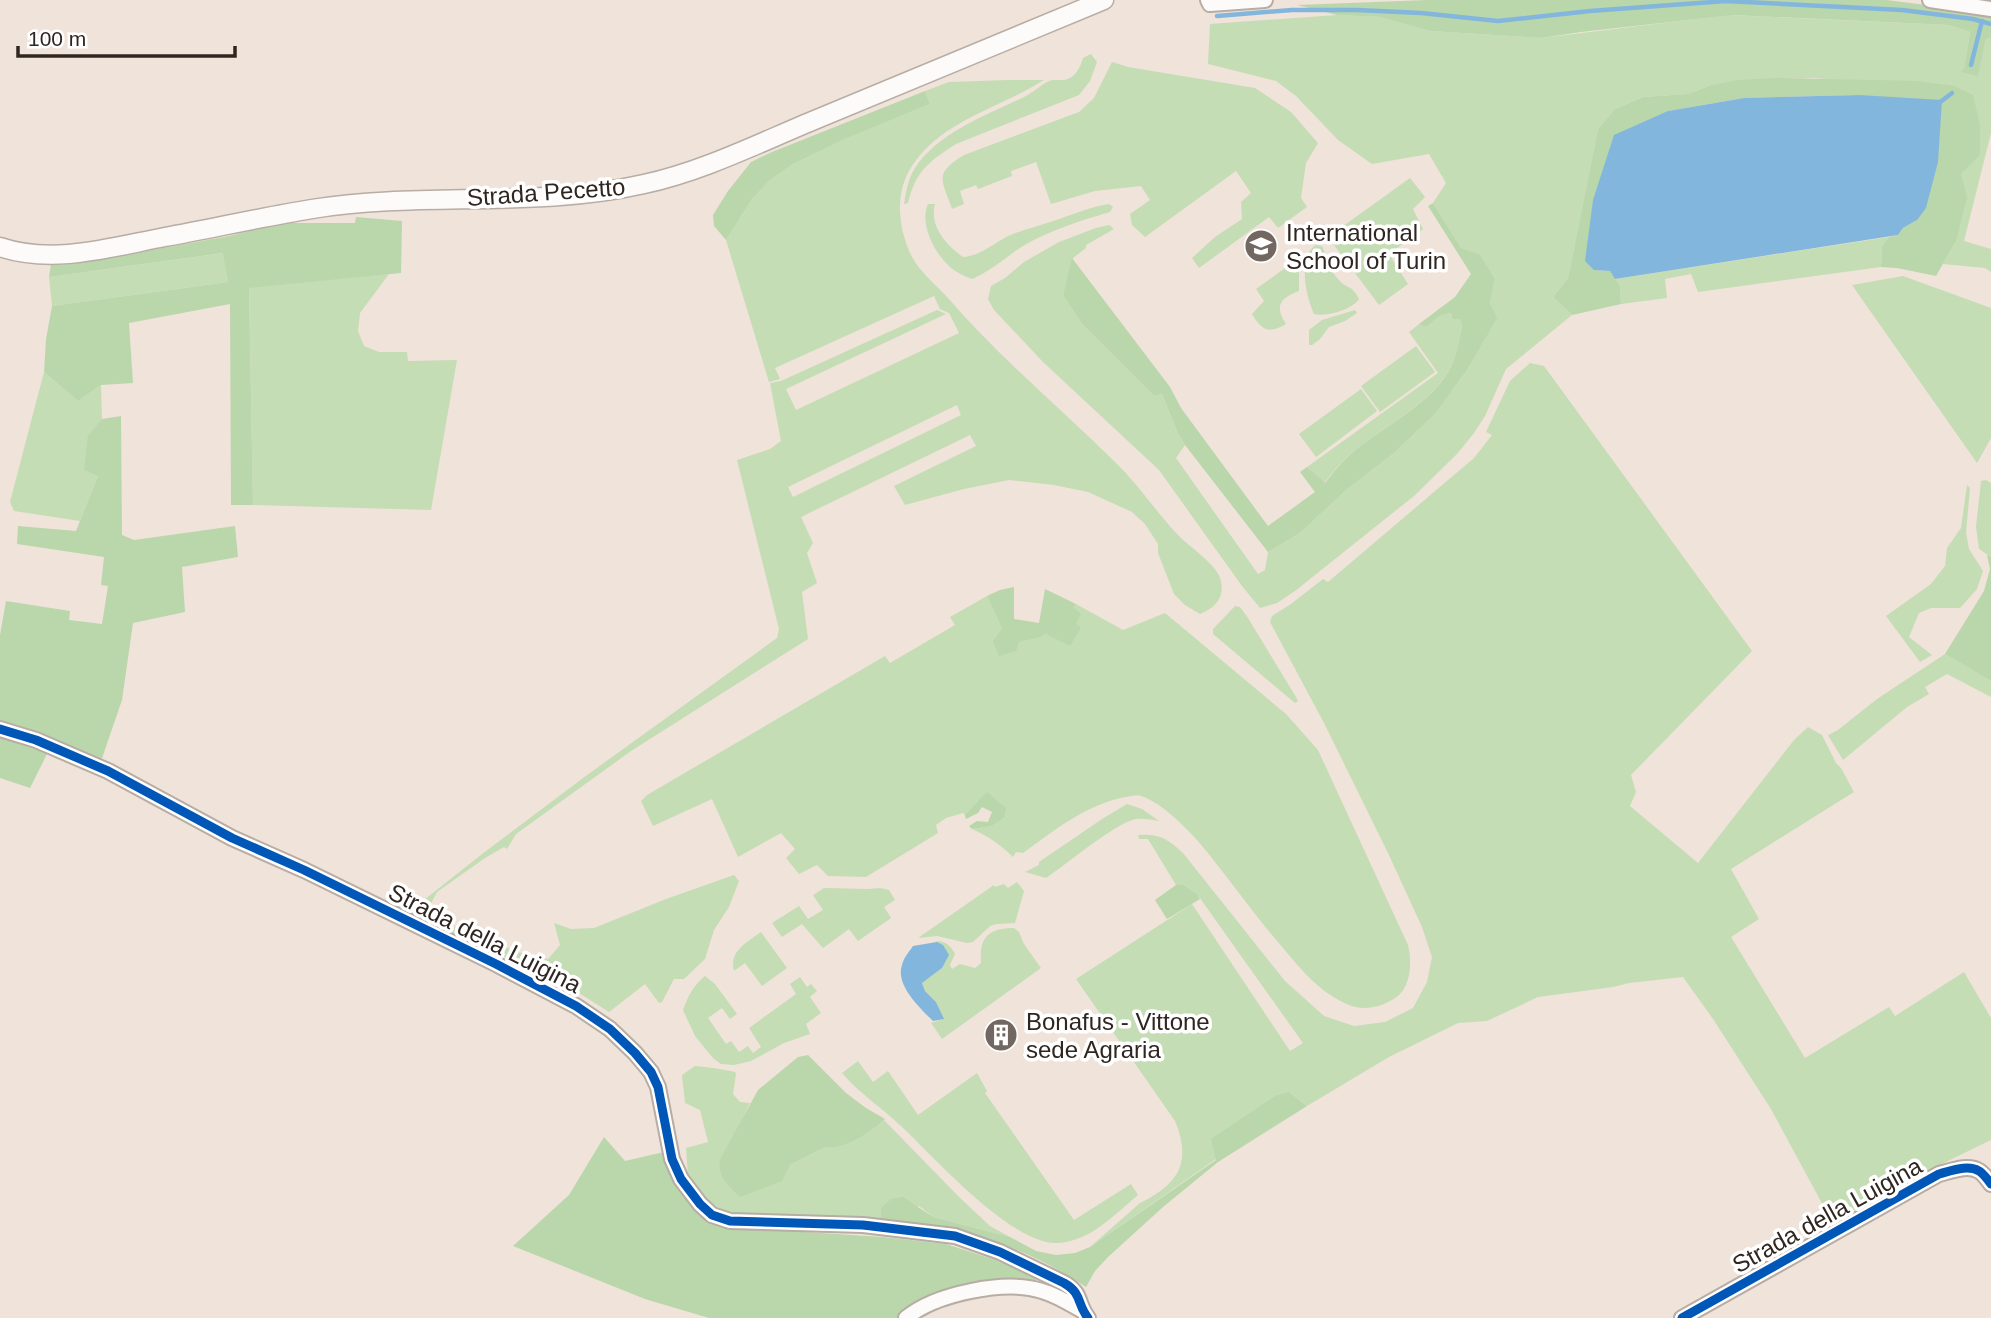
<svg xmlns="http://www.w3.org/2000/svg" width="1991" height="1318" font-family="Arial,sans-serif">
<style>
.green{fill:#c4ddb5;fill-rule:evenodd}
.forest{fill:#bad6ab}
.water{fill:#83b6dc}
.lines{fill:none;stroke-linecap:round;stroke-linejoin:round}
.stream{stroke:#83b6dc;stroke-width:4.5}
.minor-casing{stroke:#b7ada5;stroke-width:18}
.major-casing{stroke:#b7ada5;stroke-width:21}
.minor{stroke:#fdfbf9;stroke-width:14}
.major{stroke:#fdfbf9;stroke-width:18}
.cycleway-casing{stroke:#fff;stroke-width:13}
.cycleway{stroke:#0057b8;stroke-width:9}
.labels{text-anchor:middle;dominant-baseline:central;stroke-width:7;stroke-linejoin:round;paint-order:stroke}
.street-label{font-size:24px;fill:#2f2620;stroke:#fff}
.poi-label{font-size:24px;fill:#2f2620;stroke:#fff;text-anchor:start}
</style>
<rect width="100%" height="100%" fill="#f0e3da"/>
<g class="green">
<path d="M1337,15L1386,17L1431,31L1541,38L1728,15L1949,25L1970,32L1964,69L1978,75L1986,39L1991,38V133L1964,241L1991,249V272L1985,268L1943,264L1956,241L1961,174L1952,85L1920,81H1849L1814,78L1741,80L1711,85L1688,94L1643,97L1615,109L1598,129L1568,278L1553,297L1572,315L1506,369L1485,416L1474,433L1457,454L1414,496L1295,591L1277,603L1260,608L1242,586L1159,470L1043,362L994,310L988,299L991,286L1005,278L1024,262L1059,242L1096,228L1109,225L1114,229L1086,245V248L1073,258L1063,295L1082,324L1154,396L1162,394L1177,431L1185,445L1176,458L1258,574L1265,570L1268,552L1300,533L1345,491L1394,453L1436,413L1467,370L1496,318L1490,303L1495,279L1480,256L1461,248L1433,203L1446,183L1429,154L1372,164L1338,140L1296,96L1276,81L1208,64L1210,24Z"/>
<path d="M1091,54L1097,62L1090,81L1079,95L956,144C928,162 916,171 908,203L904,204C906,192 908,179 915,168C939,132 987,115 1024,97C1033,93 1042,83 1052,80C1053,80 1062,80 1063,80C1075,79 1080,68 1083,58Z"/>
<path d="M1112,62L1128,67L1255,88L1291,112L1318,143L1306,163L1301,198L1307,207L1278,228L1269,217L1199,268L1192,258L1215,237L1242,219L1241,202L1251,193L1236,171L1145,237L1132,225L1130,214L1150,200L1141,186L1095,191L1051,204L1036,162L1011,171L1012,176L978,189L976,185L960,191L964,204L952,209C942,179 933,174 964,155L1079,112L1094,98Z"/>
<path d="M1008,80H1044C1000,108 942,120 912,166C894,193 898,229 912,257C920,272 936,285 947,297C998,356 1058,406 1114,461C1137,483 1155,510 1176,533C1187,545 1216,564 1220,578C1226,596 1216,608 1200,614L1185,605L1174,594L1158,553V544L1145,524L1132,512L1088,492L1054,485L1009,480L964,489L905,505L894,486L976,446L970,435L801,517L813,543L807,553L817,583L802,592L808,639L631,751L516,834L507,849L504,847L485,858L437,892L427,911L453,926L518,952L548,959L560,945L554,923L571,929L594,928L666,899L734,875L739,881L729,907L714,930L705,959L684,979H674L662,1002L659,1003L645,984L609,1012L571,988L531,968L471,944L432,925L410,911L486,851L583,778L777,638L779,629L737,460L770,449L781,441L770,383L781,381L937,310L946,314L786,389L796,410L959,333L949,313L940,309L934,296L775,368L780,379L769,382L726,240L752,199L770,180L793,164L841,140L930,104L925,91L949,82ZM957,405L961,415L793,497L788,487Z"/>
<path d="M1410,178L1425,197L1413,209L1423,229L1389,254L1408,284L1379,305L1328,237Z"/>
<path d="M928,204H935C929,226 946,245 963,257C980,256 993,244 1008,236C1022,230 1036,227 1050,222C1070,216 1088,207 1109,204L1113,207L1110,212C1082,220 1048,231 1023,246C1006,257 991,271 972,279C967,277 961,275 957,272C938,261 918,225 928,204Z"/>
<path d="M1889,237L1882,246L1881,267L1698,292L1691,274L1665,279L1667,298L1621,304L1620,286L1615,279Z"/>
<path d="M1316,245L1322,246C1327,257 1330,271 1338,279C1347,290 1351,283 1359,299C1352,310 1326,317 1314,314C1306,297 1297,256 1316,245Z"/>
<path d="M224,253L228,282L52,306L49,277Z"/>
<path d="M1292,263L1299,269V291C1280,298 1274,306 1286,324C1269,334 1262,331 1252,314L1264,301L1256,289Z"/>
<path d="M389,274L360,313L358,331L364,346L379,352H407L408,361L457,360L431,510L253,505L249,287Z"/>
<path d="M1903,276L1991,308V438L1977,463L1852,285Z"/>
<path d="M1355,310L1357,313L1345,321L1329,327L1320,339L1312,345H1309V330L1322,320Z"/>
<path d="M1446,313L1462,319V326C1459,339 1457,355 1451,367C1434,400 1386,426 1358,448C1344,458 1335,470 1324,483L1307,467L1438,373L1409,332L1419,324L1426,327L1435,318Z"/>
<path d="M1416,346L1435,372L1380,412L1361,386Z"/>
<path d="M1530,363L1544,366L1752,651L1631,775L1636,792L1630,806L1698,863L1794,740L1808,727L1822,735L1836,763L1841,768L1854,792L1731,869L1759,919L1731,937L1805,1058L1889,1007L1895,1016L1964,972L1991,1018V1140L1919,1175L1832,1222L1771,1109L1713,1019L1683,977L1629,983L1613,987L1538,997L1487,1021L1458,1023L1389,1057L1307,1106L1289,1092L1216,1159L1090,1247L1140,1203C1179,1184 1192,1162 1175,1121L1076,979L1192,904L1290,1051L1303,1043L1197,894L1182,884L1176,885L1148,839H1139L1138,835C1159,833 1168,839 1183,853L1285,981L1324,1016L1354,1026L1385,1022L1413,1008L1427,982L1432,957L1422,927L1388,853L1324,723L1270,622L1272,616L1291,604L1323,579L1328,582L1474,458L1492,435L1486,432L1510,381Z"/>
<path d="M44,372L78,401L101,385L102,419L88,435L98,476L80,521L14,511L10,502Z"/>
<path d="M1361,389L1377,411L1316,457L1299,434Z"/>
<path d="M1986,480L1991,483V557L1979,549L1976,527L1981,481Z"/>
<path d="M1967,485L1970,488L1966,533L1969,549L1983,571L1977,589L1960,608H1931L1919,613L1909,637L1932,655L1920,662L1886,616L1931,584L1945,566L1947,548L1961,528Z"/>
<path d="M987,596L1002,629L1018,642C1038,638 1056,630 1076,624L1074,608L1076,604L1123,630L1165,613L1286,714L1318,750L1408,945C1412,960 1411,984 1399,995C1386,1006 1365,1012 1349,1005C1319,993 1298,966 1278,942C1251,911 1228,877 1202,846C1189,830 1161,802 1141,796C1136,794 1130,797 1125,797C1085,805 1055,830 1023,853L1016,852L1013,857C1001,845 988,836 972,829L992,826L1004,818L987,793L965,815L963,813L946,818L936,825L938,833L866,877L828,876L817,865L799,874L786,858L795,849L781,833L738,857L712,799L653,826L641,801L647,795L885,656L890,663L955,625L950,617Z"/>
<path d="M1235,606L1240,607L1248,618L1296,697L1298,701L1295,703L1213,634V629Z"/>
<path d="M1945,654L1991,681V697L1947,674L1925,687L1929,694L1907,707L1843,760L1828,735L1838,730L1877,699Z"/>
<path d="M1127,804L1142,809L1159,821C1152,820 1143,818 1136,819C1115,823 1067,864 1046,878L1025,872L1039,865V862L1102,819Z"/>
<path d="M1017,882L1024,891L1015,923L997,924L990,926L973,942L967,943L937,936L918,938L994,885L995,887L1004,884L1008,888Z"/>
<path d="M824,888L868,889L880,888L889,890L895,900L884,907L891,918L858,941L849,929L823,948L802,924L782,937L772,923L799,906L808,919L823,910L813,895Z"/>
<path d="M1014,928L1019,932L1024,944L1041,968L942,1039L931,1023L943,1019L936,1002L925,991L922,983L942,968L937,942L931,943C942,938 950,944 955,954L950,965L952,969L960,964L975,968L981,963C979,938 988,928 1014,928Z"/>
<path d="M761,932L787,968L762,986L745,963L734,971C729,951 746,943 761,932Z"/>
<path d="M705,976L715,984L737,1014L730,1019L722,1008L708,1018L726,1044L731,1041L739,1052L748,1046L753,1053L761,1047L749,1028L796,994L790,984L800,977L807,987L811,984L817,991L810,997L821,1013L806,1024L810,1034L784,1043L751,1061L734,1065L721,1064L713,1058L695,1036L683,1010C688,996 693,986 705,976Z"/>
<path d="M858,1061L873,1082L888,1071L918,1115L977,1073L987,1091L985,1093L1074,1220L1131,1184L1138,1195C1115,1214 1090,1242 1057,1243C1012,1245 934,1157 902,1127C882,1108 859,1093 842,1073Z"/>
<path d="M695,1066C708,1067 722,1069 735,1072L736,1074L733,1094L740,1102L750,1103L736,1132L720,1159L790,1165L825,1147C842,1152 871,1131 884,1120L959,1197L990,1226L1010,1237L933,1217L919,1206L881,1222L752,1215L724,1212L705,1198L696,1189L688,1176L686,1148L708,1142L700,1110L685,1103L682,1075Z"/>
</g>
<g class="forest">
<path d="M1427,0H1886L1991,13V38L1986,39L1978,76L1961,72L1964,69L1970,32L1949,25L1732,15L1581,32L1541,38L1431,31L1382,17L1337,15L1297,5Z"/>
<path d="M1777,78L1920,81L1952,85L1973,95L1980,125V155L1961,174L1967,197L1956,241L1936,276L1897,268L1881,267L1882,246L1889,237L1898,235L1903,228L1917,220L1859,95L1744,98L1668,111L1594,270L1610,271L1620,286L1621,304L1572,315L1553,297L1568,278L1598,129L1615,109L1643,97L1688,94L1711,85L1737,80Z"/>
<path d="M925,91L930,104L842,140L793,164L770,180L752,199L726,240L714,226L713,215L728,191L751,162L772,152Z"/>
<path d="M1433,203L1461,248L1480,255L1495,279L1490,303L1497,318L1467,370L1436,413L1394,453L1345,491L1300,533L1268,552L1185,445L1177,431L1162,394L1154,396L1082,324L1063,295L1072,258L1170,387L1181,408L1268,526L1315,492L1300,472L1307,467L1325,483C1335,470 1345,458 1358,448C1386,426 1435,400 1451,367C1457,355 1459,339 1462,326L1461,319H1453L1451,314C1441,312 1433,321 1426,327L1419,324L1455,297L1471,274L1428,206Z"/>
<path d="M356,217L402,221L401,273L249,288L253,505H231L230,304L129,323L133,383L101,385L78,401L44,372L46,339L52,306L228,282L223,253L49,277L51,264L135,253L229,236L283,223H355Z"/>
<path d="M121,416L122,535L134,540L235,526L238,557L182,567L185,612L133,623L122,700L101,761L44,736L0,723V635L6,601L70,611L69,620L102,624L108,586L101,585L104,557L17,544L18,526L76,531L98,476L84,470L88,435L102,419Z"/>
<path d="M1987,555L1991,557V681L1945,654L1984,591L1990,569Z"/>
<path d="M1014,587V619L1039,623L1045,589L1076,604L1074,608L1081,614L1076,624L1081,628L1070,646L1046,634L1040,637L1019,642L1016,651L999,656L993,641L1002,629L987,596L1000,590Z"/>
<path d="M0,737L48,752L30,788L0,778Z"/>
<path d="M987,792L1006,808L1004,818L992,826L972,829L969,826L977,821L988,822L992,812L982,807L978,813L966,819L965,815Z"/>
<path d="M1182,884L1197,894L1200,899L1167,919L1155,900L1176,885Z"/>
<path d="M808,1055L846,1093L866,1108L885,1119C872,1131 842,1152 825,1147L790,1165L782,1181L740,1197C728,1185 717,1177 720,1159L758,1090L798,1057Z"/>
<path d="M1289,1092L1307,1106L1218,1162L1163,1207L1108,1257L1095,1271L1086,1287C1057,1268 1022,1249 988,1241C954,1231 916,1228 881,1222V1208L891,1199L903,1197L933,1217L1010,1237L1036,1251L1056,1255L1075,1253L1090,1247L1216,1160L1211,1139L1275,1096Z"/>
<path d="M604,1137L625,1161L664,1152L728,1227L883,1237L946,1244L1036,1273V1286L1014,1283L899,1318H709L645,1299L513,1246L569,1195Z"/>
</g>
<g class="water">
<path d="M1859,95L1942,100L1938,162L1926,208L1917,220L1903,228L1898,235L1615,279L1610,271L1594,270L1585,261L1593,200L1614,135L1668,111L1744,98Z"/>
<path d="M937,942L943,945L949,955L942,968L922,983L925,991L936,1002L944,1019L933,1021C920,1008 895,985 902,965C904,957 909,952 913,946Z"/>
</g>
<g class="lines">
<g class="stream">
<path d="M1217,16L1292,10H1357L1421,13L1498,21L1590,11L1726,1L1902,10L1973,19L1991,24"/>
<path d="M1971,65L1982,21"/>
<path d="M1939,103L1952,93"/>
</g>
<defs>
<g id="minor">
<path d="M1208,0L1210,4L1265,0"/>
<path d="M1930,0L1991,9"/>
<path d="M0,729L36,740L108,771L232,838L304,870L496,964L576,1006L610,1029L635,1053L651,1072L658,1087L672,1159L681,1179L700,1204L712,1215L730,1221L863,1225L955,1236L1000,1252L1064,1283C1083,1294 1076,1303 1088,1318"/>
<path d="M906,1318C935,1294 1005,1279 1042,1291C1056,1295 1069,1303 1081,1310"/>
<path d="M1682,1318L1939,1174C1951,1171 1968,1164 1979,1171C1983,1173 1988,1180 1991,1184"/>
</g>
<path id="major" d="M0,247C53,265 112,247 165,237C214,228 263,217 312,209C422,191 535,209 644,184C704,171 761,142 817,119C912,79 1008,40 1104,0"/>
</defs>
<use href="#minor" class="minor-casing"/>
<use href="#major" class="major-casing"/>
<use href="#minor" class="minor"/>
<use href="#major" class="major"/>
<defs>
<g id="cycleway">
<path d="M0,729L36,740L108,771L232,838L304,870L496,964L576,1006L610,1029L635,1053L651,1072L658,1087L672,1159L681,1179L700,1204L712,1215L730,1221L863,1225L955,1236L1000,1252L1064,1283C1083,1294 1076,1303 1088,1318"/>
<path d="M1682,1318L1939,1174C1951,1171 1968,1164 1979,1171C1983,1173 1988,1180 1991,1184"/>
</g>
</defs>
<use href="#cycleway" class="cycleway-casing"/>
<use href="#cycleway" class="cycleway"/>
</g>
<defs>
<symbol id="school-disc" viewBox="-11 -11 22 22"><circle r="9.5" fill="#736861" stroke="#fff"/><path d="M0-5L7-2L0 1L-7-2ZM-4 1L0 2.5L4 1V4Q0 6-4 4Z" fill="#fff"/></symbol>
<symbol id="building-disc" viewBox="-11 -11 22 22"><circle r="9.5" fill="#736861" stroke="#fff"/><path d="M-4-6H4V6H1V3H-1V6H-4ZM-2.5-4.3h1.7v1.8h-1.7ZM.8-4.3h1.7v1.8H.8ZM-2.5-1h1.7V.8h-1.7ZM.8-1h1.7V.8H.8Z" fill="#fff"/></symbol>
</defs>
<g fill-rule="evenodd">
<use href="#school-disc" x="1242" y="227" width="38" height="38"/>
<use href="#building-disc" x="982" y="1016" width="38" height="38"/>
</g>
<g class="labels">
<g class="street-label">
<text transform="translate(546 192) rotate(-4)">Strada Pecetto</text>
<text transform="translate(485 938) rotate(27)">Strada della Luigina</text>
<text transform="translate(1827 1215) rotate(-29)">Strada della Luigina</text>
</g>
<g class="poi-label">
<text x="1286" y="232">International<tspan x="1286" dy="28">School of Turin</tspan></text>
<text x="1026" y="1021">Bonafus - Vittone<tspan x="1026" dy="28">sede Agraria</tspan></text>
</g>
</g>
<path d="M18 46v10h217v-10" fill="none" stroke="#2f2620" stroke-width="3.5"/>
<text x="28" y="46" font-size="21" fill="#2f2620" stroke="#ffffff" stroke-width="5" paint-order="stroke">100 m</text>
</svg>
